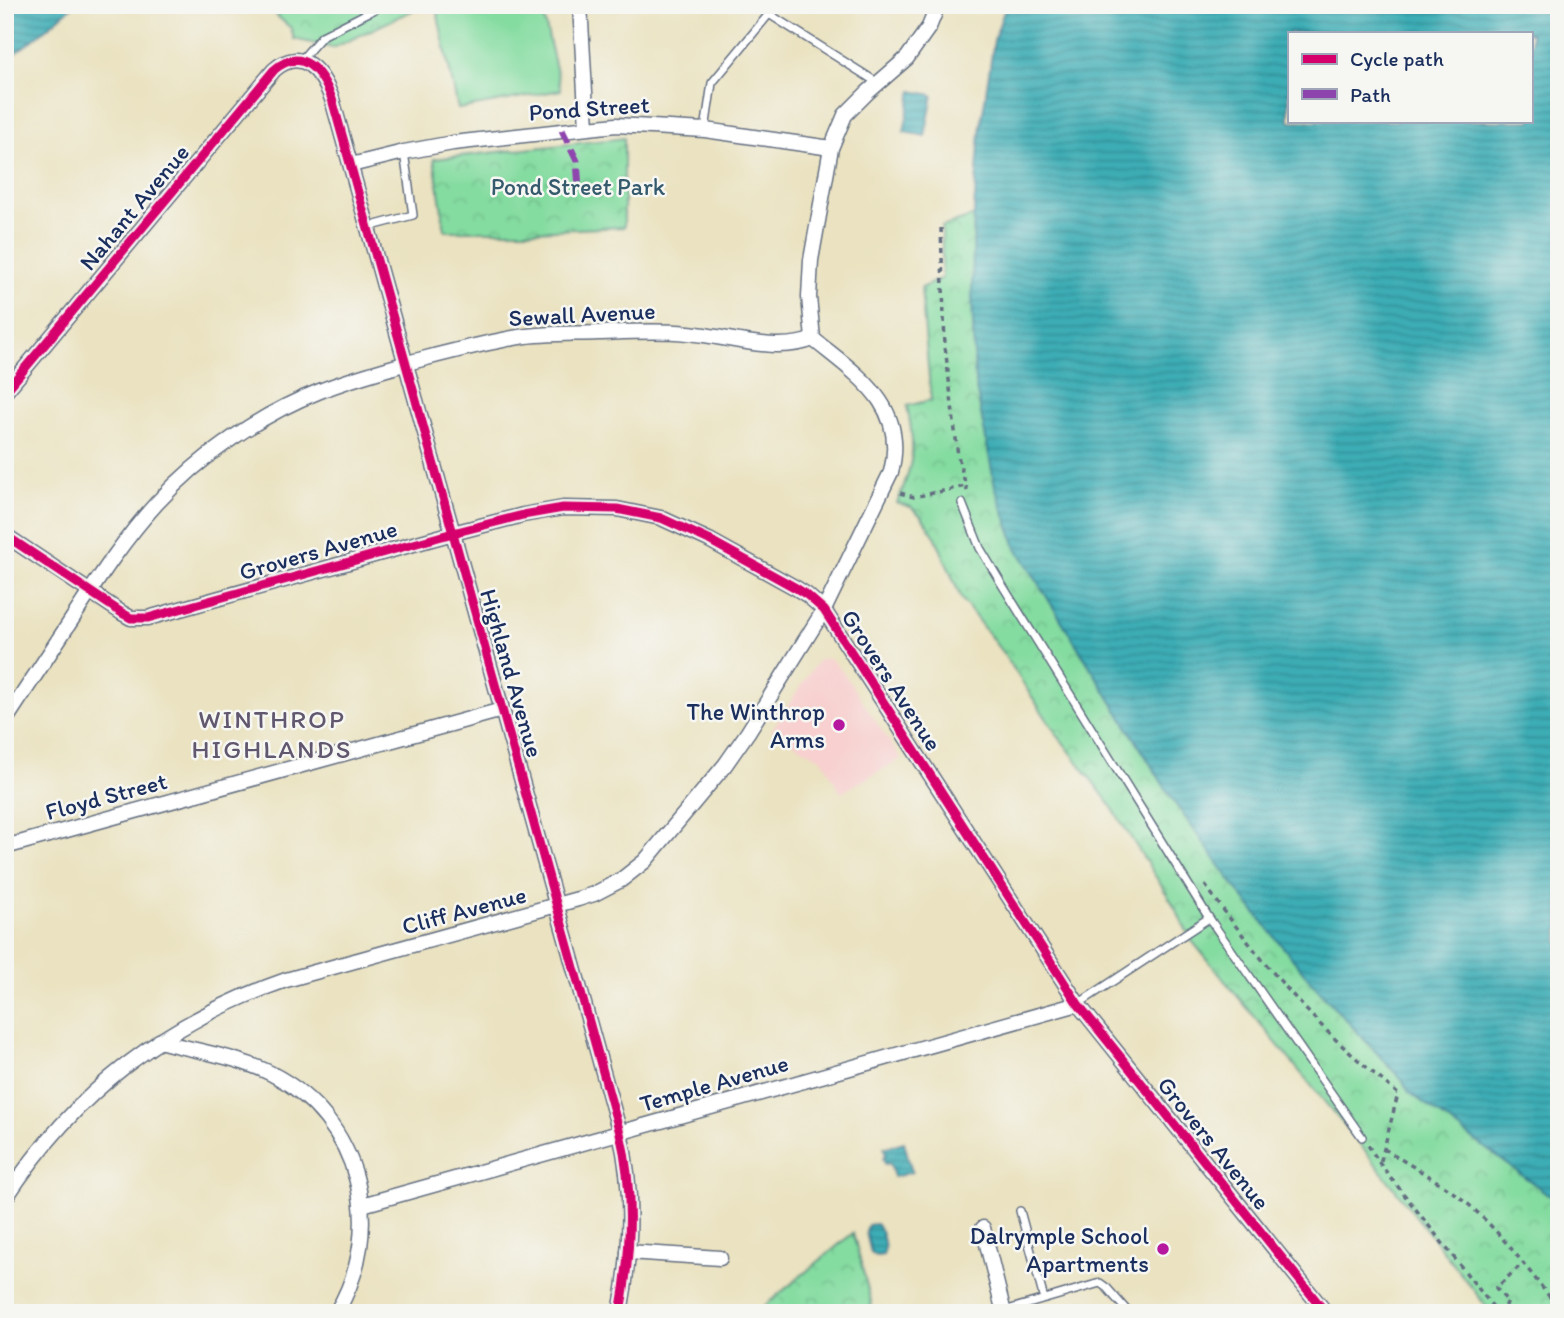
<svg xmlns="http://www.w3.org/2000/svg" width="1564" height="1318" font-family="Itim,sans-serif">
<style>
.built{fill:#f7d0cf}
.grass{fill:#84dca0;stroke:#50867f;stroke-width:2}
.park{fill:url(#park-crowns);stroke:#50867f;stroke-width:2}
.water{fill:url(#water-rules);stroke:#2c6e8a;stroke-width:2;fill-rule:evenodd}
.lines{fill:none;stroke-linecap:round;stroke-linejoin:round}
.lane-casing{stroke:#636e80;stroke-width:10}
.street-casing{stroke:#636e80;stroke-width:17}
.path{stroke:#636e80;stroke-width:3.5;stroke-dasharray:5 5;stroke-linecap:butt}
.lane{stroke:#fff;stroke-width:7}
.street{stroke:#fff;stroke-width:14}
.quiet{stroke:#8e44ad;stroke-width:7;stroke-dasharray:14 7;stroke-linecap:butt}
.cycleway-casing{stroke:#f6f6f2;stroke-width:13}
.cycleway{stroke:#d6006c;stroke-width:9}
.poi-dot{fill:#b5179e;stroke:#f6f6f2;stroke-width:2.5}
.labels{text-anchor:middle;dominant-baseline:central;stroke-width:5;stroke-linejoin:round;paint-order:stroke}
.street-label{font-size:24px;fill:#1b2f5e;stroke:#f6f6f2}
.park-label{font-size:24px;fill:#355a6e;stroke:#f6f6f2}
.poi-label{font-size:24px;fill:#1b2f5e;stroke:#f6f6f2;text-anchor:end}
.neighbourhood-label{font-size:26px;letter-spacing:2px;fill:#61576f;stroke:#f6f6f2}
</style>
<defs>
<pattern id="park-crowns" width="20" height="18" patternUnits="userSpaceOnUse" patternTransform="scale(1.75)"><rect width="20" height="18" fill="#84dca0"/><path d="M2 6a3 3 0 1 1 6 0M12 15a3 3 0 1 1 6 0" fill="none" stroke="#71bd8c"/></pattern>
<pattern id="water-rules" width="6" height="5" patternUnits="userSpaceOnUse" patternTransform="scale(1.75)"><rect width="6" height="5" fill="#3cadb5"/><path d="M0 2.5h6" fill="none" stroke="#328d96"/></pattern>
</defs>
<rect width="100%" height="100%" fill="#f6f6f2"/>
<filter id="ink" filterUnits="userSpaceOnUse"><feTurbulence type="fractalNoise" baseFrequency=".0143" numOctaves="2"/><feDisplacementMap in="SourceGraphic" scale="14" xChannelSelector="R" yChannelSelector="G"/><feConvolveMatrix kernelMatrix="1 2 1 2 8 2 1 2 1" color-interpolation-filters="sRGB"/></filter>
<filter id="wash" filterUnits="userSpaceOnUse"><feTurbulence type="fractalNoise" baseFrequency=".00686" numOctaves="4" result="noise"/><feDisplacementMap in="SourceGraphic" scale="28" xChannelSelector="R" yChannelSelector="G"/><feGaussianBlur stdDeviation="1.57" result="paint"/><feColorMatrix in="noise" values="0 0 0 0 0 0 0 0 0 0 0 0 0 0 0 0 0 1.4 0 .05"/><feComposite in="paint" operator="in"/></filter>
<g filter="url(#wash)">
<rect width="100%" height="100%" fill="#eae2c0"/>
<path class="built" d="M825,658L832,660L842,671L901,759L841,793L822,759L771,731L818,660Z"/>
<path class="grass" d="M464,5H541L561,90L458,109L437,11Z"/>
<g class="park">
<path d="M264,5H424L333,48L294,39L291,28Z"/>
<path d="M624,138V227L530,231H445L434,159Z"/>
<path d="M974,216L972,294L975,382L995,486L1016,547L1174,802L1241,895L1313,984L1402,1080L1409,1092L1559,1202V1313H1501L1488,1309L1367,1153L1192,941L1173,904L1109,803L1056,733L1005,656L961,598L936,538L922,517L911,507L897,503C914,463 916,449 907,406L931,400L921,288L942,278V227Z"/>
<path d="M853,1233L872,1305L864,1313H756Z"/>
</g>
<g class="water">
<path d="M5,5H74L33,40L5,60Z"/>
<path d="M1006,5H1559V1202L1409,1092L1402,1080L1313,984L1241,895L1174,802L1016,547L995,486L975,382L972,294L974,209L980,132L994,40ZM1531,33V121H1289V33Z"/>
<path d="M912,91L933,95L925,136L904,132Z"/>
<path d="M904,1142L912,1172L894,1177L890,1163L885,1164L883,1157L886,1155L884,1148Z"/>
<path d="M876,1224C882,1231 887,1246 883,1255L876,1256L871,1253L866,1232L868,1225Z"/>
</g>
</g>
<g filter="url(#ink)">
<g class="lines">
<defs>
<g id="lane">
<path d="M301,60L322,36L383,5"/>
<path d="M705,130L712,83L769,14L878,83"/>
<path d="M368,227L413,215L404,152"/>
<path d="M962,503L980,548L1001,583L1209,918L1362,1137"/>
<path d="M1078,1004L1209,918"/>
<path d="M1020,1211L1044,1299"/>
<path d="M1004,1311L1100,1283L1107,1288L1129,1313"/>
</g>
<g id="street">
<path d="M580,5L587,127"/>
<path d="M351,165L404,152L453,143L616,125L705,130L831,148"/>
<path d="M5,392L274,70C302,45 322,72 332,99L620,1133C634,1191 631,1254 620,1313"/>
<path d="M5,535L122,613L131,618H148L453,533L523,515L563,508L617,509L661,518L709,540L796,588L807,595L824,610L1078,1004L1326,1313"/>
<path d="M5,721C29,684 54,647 78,610C102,573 126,537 156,504C200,456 259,415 320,391C350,379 380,371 411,362C446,353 483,343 519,337C545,333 572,334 598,333C628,332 658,330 688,333C726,336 777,354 813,339"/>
<path d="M5,847L502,710"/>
<path d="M159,1041C196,1051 239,1057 272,1074C361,1120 387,1229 336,1313"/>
<path d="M5,1199C75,1091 166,1022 286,980L578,899L594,894L621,880L645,861L725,765L748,732L824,610L891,472C908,405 857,375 813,339L809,297L811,260L831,148L845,115L868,92L907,58L929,27L938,5"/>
<path d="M362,1205L1078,1004"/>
<path d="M983,1228L1004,1313"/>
<path d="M628,1252L720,1258"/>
</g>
</defs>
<use href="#lane" class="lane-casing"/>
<use href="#street" class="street-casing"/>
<g class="path">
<path d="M941,228L945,346L958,456L968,494"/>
<path d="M900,493L914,497L966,486"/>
<path d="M1205,885C1243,937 1283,988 1329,1033C1351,1055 1375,1074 1398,1094L1380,1164"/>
<path d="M1368,1145L1380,1164L1497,1312"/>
<path d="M1384,1149C1410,1165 1437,1180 1462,1199C1500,1230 1529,1271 1559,1309"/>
<path d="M1497,1313L1508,1302L1496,1288L1523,1263"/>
</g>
<use href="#lane" class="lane"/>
<use href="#street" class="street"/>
<path class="quiet" d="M562,130L577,161L579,188"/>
<defs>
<g id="cycleway">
<path d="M5,392L274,70C302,45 322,72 332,99L620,1133C634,1191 631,1254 620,1313"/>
<path d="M5,535L122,613L131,618H148L453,533L523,515L563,508L617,509L661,518L709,540L796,588L807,595L824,610L1078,1004L1326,1313"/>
</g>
</defs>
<use href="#cycleway" class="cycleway-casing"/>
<use href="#cycleway" class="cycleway"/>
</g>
</g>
<g class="poi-dot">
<circle cx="839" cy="725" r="7"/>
<circle cx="1163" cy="1249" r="7"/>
</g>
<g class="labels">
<g class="street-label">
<text transform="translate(589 108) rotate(-4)">Pond Street</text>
<text transform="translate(134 207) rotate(-50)">Nahant Avenue</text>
<text transform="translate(582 314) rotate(-3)">Sewall Avenue</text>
<text transform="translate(318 550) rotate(-16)">Grovers Avenue</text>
<text transform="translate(512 673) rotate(74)">Highland Avenue</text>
<text transform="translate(892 680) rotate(57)">Grovers Avenue</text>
<text transform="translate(106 796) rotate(-15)">Floyd Street</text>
<text transform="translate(464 910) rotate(-15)">Cliff Avenue</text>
<text transform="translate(714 1083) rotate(-16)">Temple Avenue</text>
<text transform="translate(1214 1143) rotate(51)">Grovers Avenue</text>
</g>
<g class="park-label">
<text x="578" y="186">Pond Street Park</text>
</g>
<g class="poi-label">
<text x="825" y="711">The Winthrop<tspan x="825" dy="28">Arms</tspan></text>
<text x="1149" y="1235">Dalrymple School<tspan x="1149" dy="28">Apartments</tspan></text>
</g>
<g class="neighbourhood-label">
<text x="272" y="719">WINTHROP<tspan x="272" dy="30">HIGHLANDS</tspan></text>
</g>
</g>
<rect width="1564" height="1318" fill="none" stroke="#f6f6f2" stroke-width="28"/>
<rect x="1288" y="32" width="245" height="91" fill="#f6f6f2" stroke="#9ea6b7" stroke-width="2"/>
<rect x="1302" y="54" width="35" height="10" fill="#d6006c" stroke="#9ea6b7" stroke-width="2"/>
<text x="1350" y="66" font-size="21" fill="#1b2f5e">Cycle path</text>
<rect x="1302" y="89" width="35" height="10" fill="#8e44ad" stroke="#9ea6b7" stroke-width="2"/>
<text x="1350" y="102" font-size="21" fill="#1b2f5e">Path</text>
</svg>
